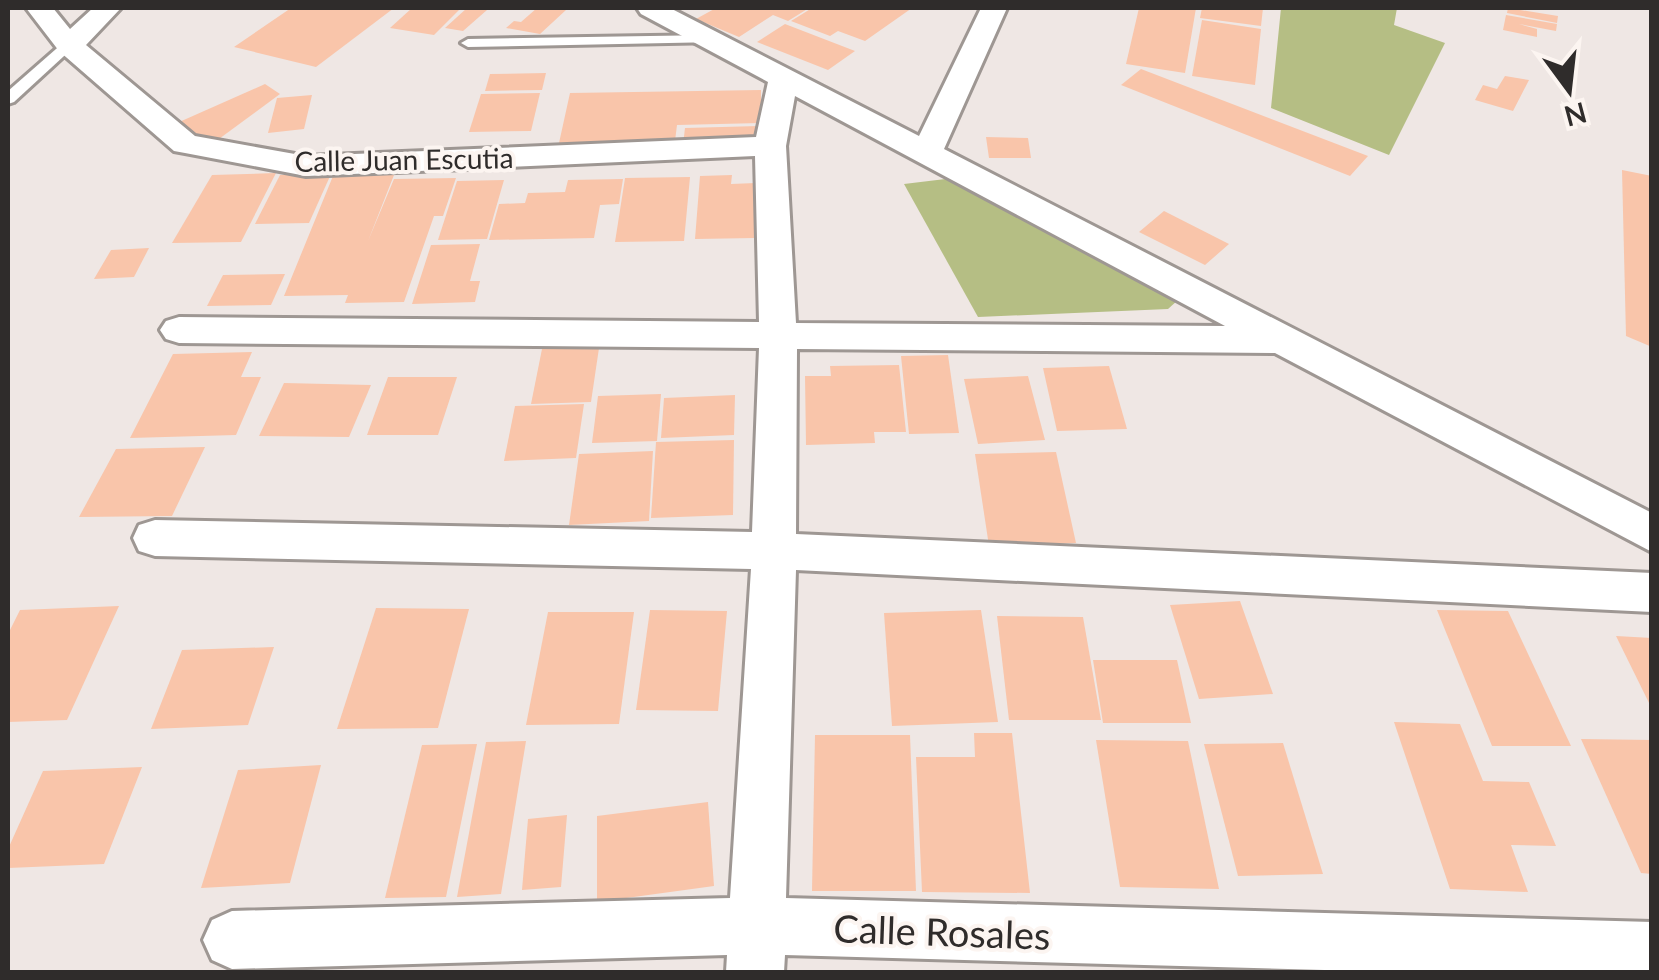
<svg xmlns="http://www.w3.org/2000/svg" width="1659" height="980" font-family="Lato,sans-serif">
<style>
.green{fill:#b5be84}
.building{fill:#f9c5aa}
.lines{fill:none;stroke-linecap:round;stroke-linejoin:round}
.service-casing{stroke:#9e9793;stroke-width:6}
.minor-casing{stroke:#9e9793;stroke-width:6}
.service{fill:#fff;fill-rule:evenodd}
.minor{fill:#fff;fill-rule:evenodd}
.labels{text-anchor:middle;dominant-baseline:central;stroke-width:8;stroke-linejoin:round;paint-order:stroke}
.far-street-label{font-size:28px;fill:#2f2c2b;stroke:#fcf5f1}
.near-street-label{font-size:38px;fill:#2f2c2b;stroke:#fcf5f1}
</style>
<rect width="100%" height="100%" fill="#efe7e4"/>
<g class="green">
<path d="M1281,8H1397L1394,25L1445,43L1389,155L1271,108Z"/>
<path d="M962,177L1178,300L1168,309L978,317L904,184Z"/>
</g>
<g class="building">
<path d="M291,8H394L316,67L234,47Z"/>
<path d="M412,8H461L434,35L390,28Z"/>
<path d="M467,8L487,10L463,31L445,28Z"/>
<path d="M537,8L566,10L540,34L506,28L514,21L521,22Z"/>
<path d="M716,8H809L788,21L773,15L739,37L696,19Z"/>
<path d="M812,8H912L865,41L838,31L830,36L791,21Z"/>
<path d="M1139,8H1196L1185,73L1126,64Z"/>
<path d="M1202,8H1263L1261,26L1200,18Z"/>
<path d="M1508,8L1558,16L1557,23L1507,13Z"/>
<path d="M1506,15L1557,24L1556,31L1519,24L1537,29V37L1503,30Z"/>
<path d="M1202,20L1261,29L1255,85L1192,76Z"/>
<path d="M785,24L855,51L828,70L757,42Z"/>
<path d="M1141,69L1368,156L1350,176L1121,85Z"/>
<path d="M546,73L542,90L485,91L490,74Z"/>
<path d="M1505,76L1529,80L1513,111L1475,100L1483,85L1497,89Z"/>
<path d="M265,84L280,94L208,147L177,123Z"/>
<path d="M761,90V123L677,125L675,141L559,143L570,93Z"/>
<path d="M540,93L531,131L469,132L481,94Z"/>
<path d="M312,95L304,129L268,133L277,98Z"/>
<path d="M759,126L758,143L683,145L685,128Z"/>
<path d="M986,137L1028,138L1031,158H989Z"/>
<path d="M1622,170L1652,176V347L1626,336Z"/>
<path d="M276,173L241,242L172,243L212,175Z"/>
<path d="M331,174L309,223L255,224L280,175Z"/>
<path d="M394,175L368,241L394,179L456,178L443,216H434L404,302L345,303L348,295L284,296L333,176Z"/>
<path d="M732,175L731,184L756,183L755,238L695,239L700,176Z"/>
<path d="M690,177L684,241L615,242L625,178Z"/>
<path d="M623,179L619,204L600,205L594,238L489,240L499,204L525,203L528,193L565,192L568,180Z"/>
<path d="M504,180L487,239L438,240L457,181Z"/>
<path d="M1164,211L1229,244L1205,265L1139,232Z"/>
<path d="M480,244L470,281H480L475,302L412,304L431,245Z"/>
<path d="M149,248L134,277L94,279L111,250Z"/>
<path d="M285,274L271,305L207,306L223,275Z"/>
<path d="M599,348L591,402L531,404L542,349Z"/>
<path d="M252,352L241,377H261L236,435L130,438L173,354Z"/>
<path d="M948,355L959,433L909,434L901,356Z"/>
<path d="M899,365L906,432H874L875,443L806,445L805,376H831L830,366Z"/>
<path d="M1109,366L1127,429L1057,431L1043,368Z"/>
<path d="M1028,376L1045,440L978,444L964,379Z"/>
<path d="M388,377H457L438,435H367Z"/>
<path d="M284,383L371,385L349,437L259,436Z"/>
<path d="M661,394L657,441L592,443L598,396Z"/>
<path d="M735,395L734,435L661,438L664,398Z"/>
<path d="M584,404L576,458L504,461L515,406Z"/>
<path d="M734,440L733,515L651,518L656,442Z"/>
<path d="M205,447L172,516L79,517L116,449Z"/>
<path d="M653,451L649,521L569,525L579,454Z"/>
<path d="M1056,452L1076,543L989,546L975,454Z"/>
<path d="M1240,601L1273,694L1199,699L1170,605Z"/>
<path d="M119,606L67,720L8,722V634L20,610Z"/>
<path d="M376,608L469,609L438,728L337,729Z"/>
<path d="M650,610L727,611L718,711L636,710Z"/>
<path d="M981,610L998,722L892,726L884,613Z"/>
<path d="M1437,610L1508,611L1571,746H1492Z"/>
<path d="M548,612H634L619,724L526,725Z"/>
<path d="M997,616L1083,617L1101,720H1009Z"/>
<path d="M1616,636L1652,638V709Z"/>
<path d="M274,647L248,725L151,729L182,650Z"/>
<path d="M1093,660H1177L1191,723H1103Z"/>
<path d="M1394,722L1460,724L1483,781L1529,782L1556,846L1511,845L1528,892L1450,889Z"/>
<path d="M974,733H1012L1030,893L922,892L916,757H975Z"/>
<path d="M815,735H910L916,891H812Z"/>
<path d="M1581,739L1652,740V874L1641,873Z"/>
<path d="M1096,740L1188,741L1219,889L1120,887Z"/>
<path d="M526,741L501,894L457,897L486,742Z"/>
<path d="M1283,743L1323,874L1238,876L1204,744Z"/>
<path d="M477,744L446,897L385,898L422,745Z"/>
<path d="M321,765L290,883L201,888L238,770Z"/>
<path d="M142,767L104,864L8,868V849L43,771Z"/>
<path d="M708,802L714,886L597,902V816Z"/>
<path d="M567,815L561,887L522,890L528,819Z"/>
</g>
<g class="lines">
<defs>
<g id="service">
<path d="M713,35L718,36V42L468,47L461,43L468,39Z"/>
<path d="M64,42L76,45L14,102L8,104V91Z"/>
</g>
<path id="minor" d="M26,8H53L70,29L93,8H121L86,45L195,136L306,156L756,137L768,82L641,14L637,8H670L919,136L981,8H1007L944,149L1652,513V552L1275,353L797,349L796,534L1652,573V612L796,570L786,898L1652,922V972H1397L785,955L784,972H726L727,955L232,969L212,960L203,940L212,920L232,911L730,898L751,569L155,556L139,551L133,538L139,525L155,520L752,532L759,348L179,343L166,339L160,330L166,321L179,317L759,322L755,156L306,176L185,153L174,151L59,51ZM795,96L1225,326L796,323L786,146Z"/>
</defs>
<use href="#service" class="service-casing"/>
<use href="#minor" class="minor-casing"/>
<use href="#service" class="service"/>
<use href="#minor" class="minor"/>
</g>
<g class="labels">
<g class="far-street-label">
<text transform="translate(404 159) rotate(-1)">Calle Juan Escutia</text>
</g>
<g class="near-street-label">
<text transform="translate(942 931) rotate(2)">Calle Rosales</text>
</g>
</g>
<rect width="1659" height="980" fill="none" stroke="#2f2c2b" stroke-width="20"/>
<g transform="translate(1569 90) rotate(165)" stroke="#fcf5f1" stroke-width="8" paint-order="stroke">
<path d="M0-8L18 38L0 25L-18 38Z" fill="#2f2c2b"/>
<text y="-15" font-size="28" font-weight="bold" text-anchor="middle" fill="#2f2c2b">N</text>
</g>
</svg>
